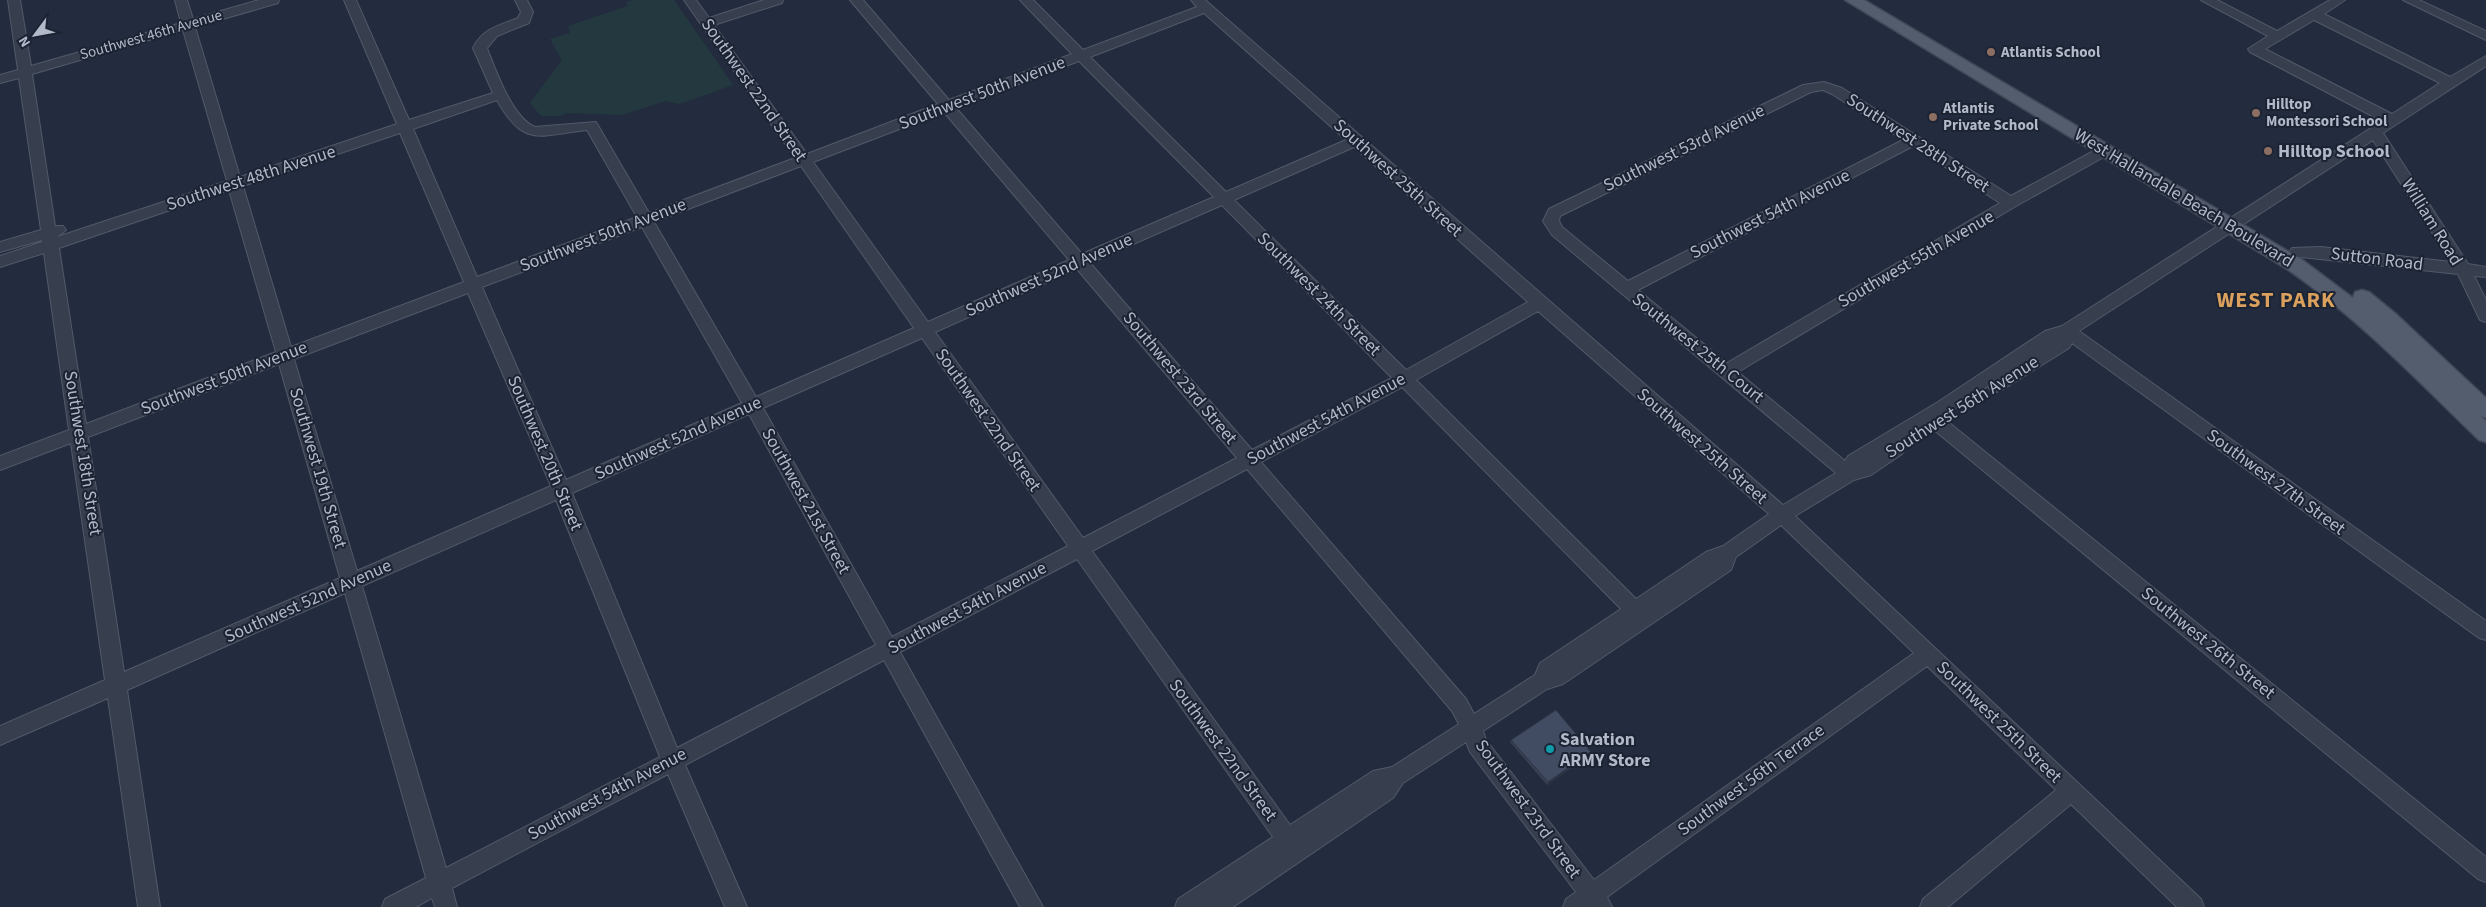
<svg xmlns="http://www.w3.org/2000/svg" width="2486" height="907" font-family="'Source Sans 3',sans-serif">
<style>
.green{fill:#24393f}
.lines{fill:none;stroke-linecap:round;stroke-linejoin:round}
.minor-casing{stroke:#525969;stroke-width:2}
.major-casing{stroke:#404757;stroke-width:3}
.minor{fill:#373e4e;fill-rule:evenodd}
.major{fill:#545d6e;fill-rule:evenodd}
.wall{fill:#384053}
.shaded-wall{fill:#2e3444}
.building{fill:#414b61;stroke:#2e3444}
.education-dot{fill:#8d6e63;stroke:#1c2333;stroke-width:2}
.culture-dot{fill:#0f9aa8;stroke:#1c2333;stroke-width:2}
.labels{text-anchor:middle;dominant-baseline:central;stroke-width:4;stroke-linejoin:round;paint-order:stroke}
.far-street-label{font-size:15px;fill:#b2b9c9;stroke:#1c2333}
.far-poi-label{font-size:15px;font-weight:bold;fill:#b2b9c9;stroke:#1c2333;text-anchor:start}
.street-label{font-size:18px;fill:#b2b9c9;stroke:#1c2333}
.poi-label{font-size:18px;font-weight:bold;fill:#b2b9c9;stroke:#1c2333;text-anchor:start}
.district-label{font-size:22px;font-weight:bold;letter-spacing:1px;fill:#daa05d;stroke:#1c2333}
</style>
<rect width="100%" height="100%" fill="#222c3e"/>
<path class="green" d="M633,0H674L733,85L680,104L665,101L622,115L567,113L560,116H541L530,103L562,60L550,39L570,33L568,26L628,6L626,2Z"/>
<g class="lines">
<defs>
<g id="minor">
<path d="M8,0H20L31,66L181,23L175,0H187L193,19L259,0H279L278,3L195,27L240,177L397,124L344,0H356L409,120L493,93L473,48C482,29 500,25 518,18L521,12L515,0H527L533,12L529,23L497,36L487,48C496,71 512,117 535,127L596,122L649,213L795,158L684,0H696L709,18L764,0H783L782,3L714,25L807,154L938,104L850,0H863L949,100L1072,54L1020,0H1033L1083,50L1197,7L1191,0H1205L1783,505L1836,473L1552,235L1543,221L1549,209L1803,85L1824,82L1842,88L2011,196L2101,147H2111L2113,150L2111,153L2016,206L1738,372L1845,461L1848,456L1938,402L2045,331L2062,326L2382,121L2250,52L2248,49L2268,36L2201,0H2217L2277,31L2330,0H2345L2324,14L2450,77L2486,56V66L2383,133L2468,264L2486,267V277L2474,276L2486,300V322L2480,320L2458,274L2292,256L2289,252L2292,248L2321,247L2451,262L2373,140L2079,331L2486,621V640L2479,638L2072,343L2069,348L2002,390L1996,392L1990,390L1988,386L1942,417L2486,857V882L2478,879L1928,425L1898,443L1902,444L1905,449L1902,454L1871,475L1854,480L1795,516L2201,899L2204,907H2177L2071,804L1948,907H1920L1923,899L2056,790L1927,666L1607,897L1612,907H1563L1566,899L1576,892L1470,752L1466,742L1403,783L1393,798L1233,907H1175L1178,899L1273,837L1077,559L900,652L1043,907H1020L884,660L685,765L747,907H725L668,774L452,888L457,907H435L432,898L416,907H382L385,899L426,878L345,593L127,690L160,907H138L108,698L0,745V726L105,680L71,443L0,470V456L69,430L44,253L0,267V256L42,242V240L0,252V242L41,230L19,78L0,83V75L18,70ZM1204,13L1346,140L1226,192L1090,57ZM2314,20L2440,83L2392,114L2265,49ZM183,30L227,181L57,237L66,230L63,226H55L32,74ZM1079,61L1214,197L1082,254L956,108ZM1823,90L1832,94L1903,140L1628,281L1562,227L1559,221L1560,216L1811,92ZM497,100C524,149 540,135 587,130L637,217L477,277L413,129ZM944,112L1069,260L928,322L813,162ZM400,133L464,282L291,347L243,186ZM1913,146L2000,203L1727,363L1638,290ZM1354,147L1528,302L1406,370L1234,200ZM801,166L914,328L756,397L654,222ZM229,190L276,352L86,424L59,248ZM1222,205L1392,378L1252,450L1090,263ZM642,227L742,403L566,480L482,287ZM1077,269L1237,458L1083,538L935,332ZM468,293L551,486L357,571L294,359ZM1538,311L1769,514L1723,546L1706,552L1636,599L1416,380ZM922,338L1068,546L892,637L763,408ZM279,364L340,578L124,672L88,437ZM1402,387L1621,609L1540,663L1535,675L1474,714L1466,699L1261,462ZM749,414L876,645L677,748L572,493ZM1247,469L1452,711L1459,724L1392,767L1373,771L1290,825L1092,551ZM556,500L660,757L446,868L362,586ZM1781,525L1914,653L1594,880L1486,740L1483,731L1547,689L1563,684L1731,570L1736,557Z"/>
<path d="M2403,0H2419L2486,31V40Z"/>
</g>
<path id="major" d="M1845,0H1864L2301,259L2353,298L2355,292L2362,290L2369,292L2396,314L2486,398V418L2481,416L2486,421V442L2479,440C2417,380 2358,318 2287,269Z"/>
</defs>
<use href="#minor" class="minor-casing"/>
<use href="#major" class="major-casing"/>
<use href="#minor" class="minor"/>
<use href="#major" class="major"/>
</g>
<path class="wall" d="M1511,740L1590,755L1547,785L1510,742Z"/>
<path class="shaded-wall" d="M1591,752L1590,755L1547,785L1548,782Z"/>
<path class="building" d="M1556,710L1591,752L1548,782L1511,740Z"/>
<g class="education-dot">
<circle cx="1991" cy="52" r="5"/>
<circle cx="2256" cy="113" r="5"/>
<circle cx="1933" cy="117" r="5"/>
<circle cx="2268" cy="151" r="5"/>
</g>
<circle class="culture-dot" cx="1550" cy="749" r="5"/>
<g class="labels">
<g class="far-street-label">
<text transform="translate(151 35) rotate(-16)">Southwest 46th Avenue</text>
</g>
<g class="far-poi-label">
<text x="2001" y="52">Atlantis School</text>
<text x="2266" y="104">Hilltop<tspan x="2266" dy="17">Montessori School</tspan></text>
<text x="1943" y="108">Atlantis<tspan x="1943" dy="17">Private School</tspan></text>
</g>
<g class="street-label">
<text transform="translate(754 90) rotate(55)">Southwest 22nd Street</text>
<text transform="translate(982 93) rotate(-21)">Southwest 50th Avenue</text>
<text transform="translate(1918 143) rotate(33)">Southwest 28th Street</text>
<text transform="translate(1684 148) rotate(-26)">Southwest 53rd Avenue</text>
<text transform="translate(251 178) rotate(-18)">Southwest 48th Avenue</text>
<text transform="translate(1398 178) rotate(42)">Southwest 25th Street</text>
<text transform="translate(2184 198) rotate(31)">West Hallandale Beach Boulevard</text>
<text transform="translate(1770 214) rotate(-27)">Southwest 54th Avenue</text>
<text transform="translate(2432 222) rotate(58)">William Road</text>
<text transform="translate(603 235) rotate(-21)">Southwest 50th Avenue</text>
<text transform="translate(1916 259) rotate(-30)">Southwest 55th Avenue</text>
<text transform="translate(2377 259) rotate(7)">Sutton Road</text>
<text transform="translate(1049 275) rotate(-24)">Southwest 52nd Avenue</text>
<text transform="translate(1319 294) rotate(45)">Southwest 24th Street</text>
<text transform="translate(1698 348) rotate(39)">Southwest 25th Court</text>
<text transform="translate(224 378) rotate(-21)">Southwest 50th Avenue</text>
<text transform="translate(1180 378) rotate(50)">Southwest 23rd Street</text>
<text transform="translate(1962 407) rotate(-32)">Southwest 56th Avenue</text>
<text transform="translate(1326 419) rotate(-28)">Southwest 54th Avenue</text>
<text transform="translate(988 420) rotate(55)">Southwest 22nd Street</text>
<text transform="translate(678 438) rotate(-24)">Southwest 52nd Avenue</text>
<text transform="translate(1702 446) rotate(41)">Southwest 25th Street</text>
<text transform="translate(83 453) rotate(81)">Southwest 18th Street</text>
<text transform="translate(545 453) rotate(67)">Southwest 20th Street</text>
<text transform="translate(318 468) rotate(74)">Southwest 19th Street</text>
<text transform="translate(2276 482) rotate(36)">Southwest 27th Street</text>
<text transform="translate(806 501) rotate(61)">Southwest 21st Street</text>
<text transform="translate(308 601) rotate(-24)">Southwest 52nd Avenue</text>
<text transform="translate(967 608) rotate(-28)">Southwest 54th Avenue</text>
<text transform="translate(2208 643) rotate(39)">Southwest 26th Street</text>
<text transform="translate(1999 722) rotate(44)">Southwest 25th Street</text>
<text transform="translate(1223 750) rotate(54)">Southwest 22nd Street</text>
<text transform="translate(1751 780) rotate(-36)">Southwest 56th Terrace</text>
<text transform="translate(607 794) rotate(-28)">Southwest 54th Avenue</text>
<text transform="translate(1528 809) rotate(54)">Southwest 23rd Street</text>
</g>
<g class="poi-label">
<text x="2278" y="151">Hilltop School</text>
<text x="1560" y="739">Salvation<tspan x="1560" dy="21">ARMY Store</tspan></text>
</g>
<g class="district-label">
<text x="2276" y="300">WEST PARK</text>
</g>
</g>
<g transform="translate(35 35) rotate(238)" stroke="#1c2333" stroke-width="4" paint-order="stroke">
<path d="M0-4L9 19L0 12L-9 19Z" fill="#b2b9c9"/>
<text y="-8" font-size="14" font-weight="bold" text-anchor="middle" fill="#b2b9c9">N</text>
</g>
</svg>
